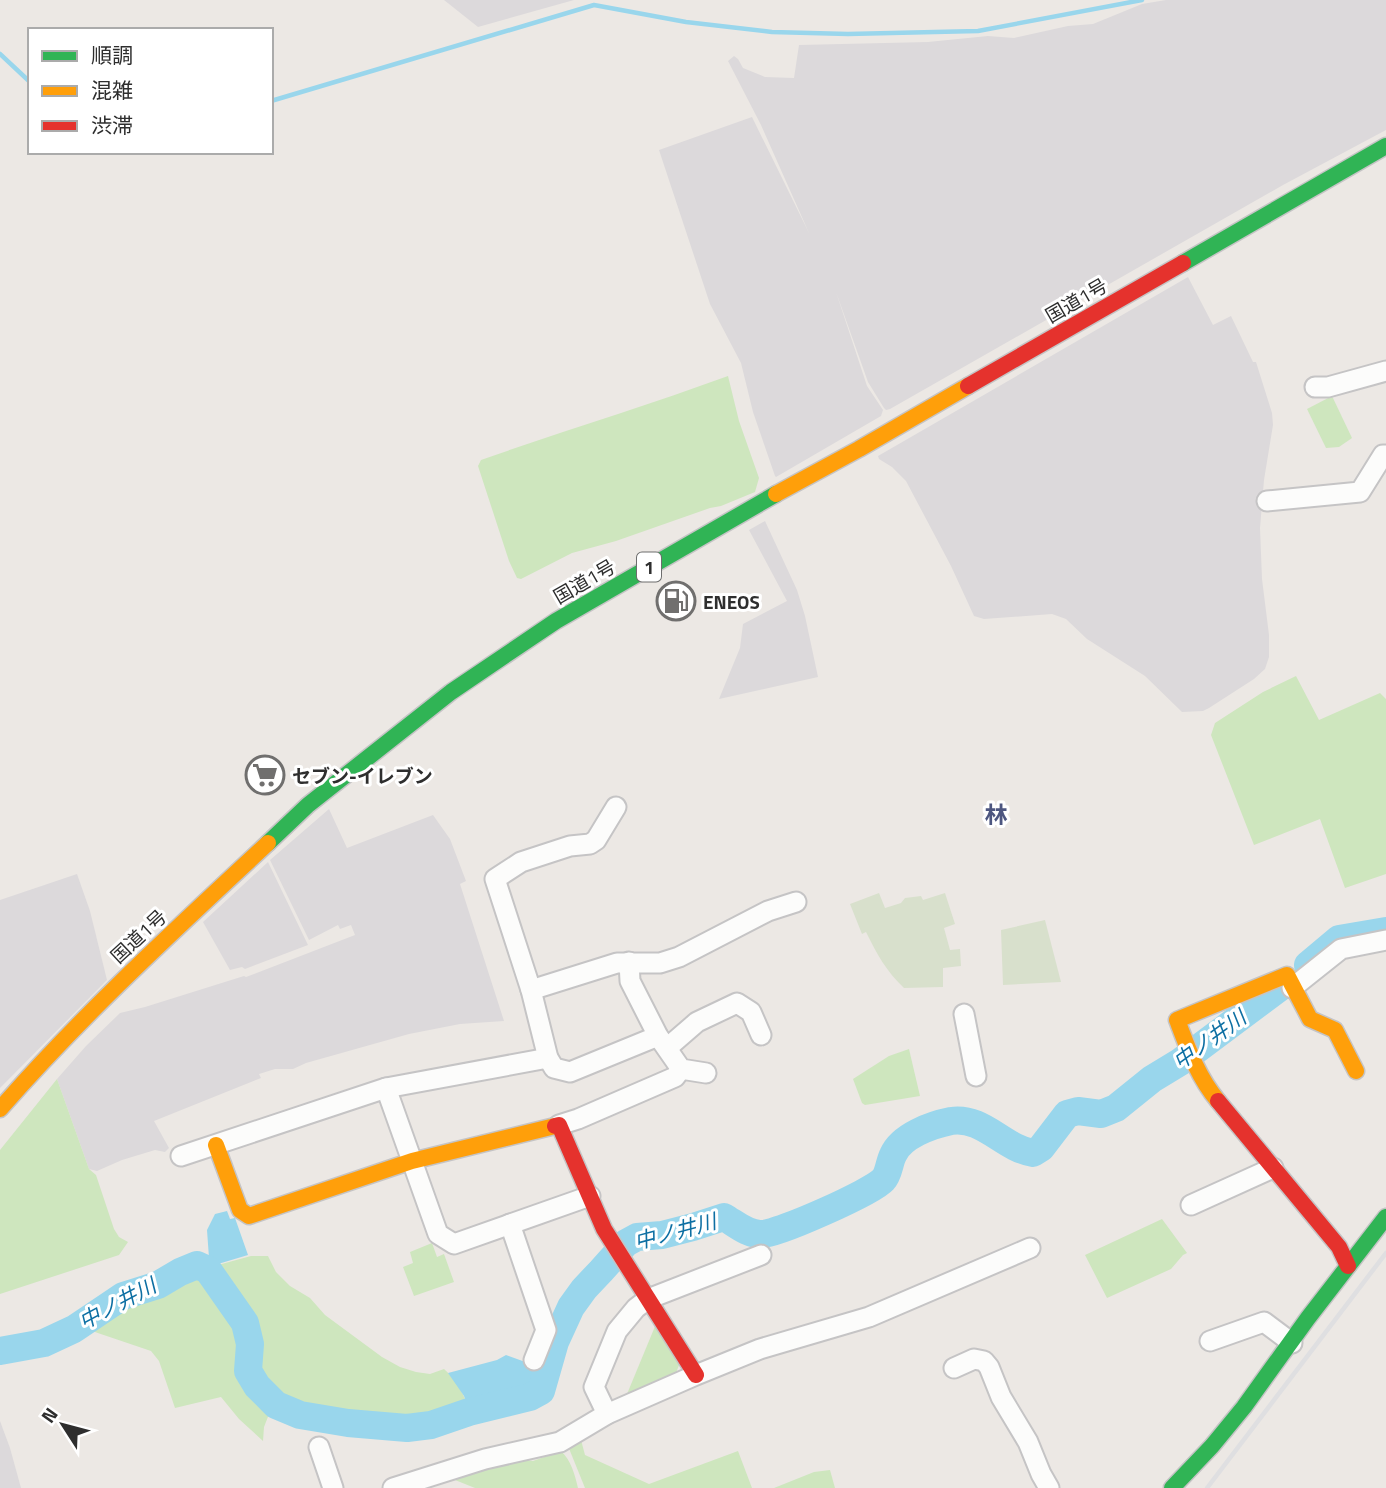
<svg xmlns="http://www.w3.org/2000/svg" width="1386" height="1488" font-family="'Titillium Web','Noto Sans JP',sans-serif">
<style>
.industrial{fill:#dcd9db}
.green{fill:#cee6be}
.cemetery{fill:#d8e0cc}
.water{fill:#99d6ec}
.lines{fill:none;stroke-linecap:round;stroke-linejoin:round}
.stream{stroke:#99d6ec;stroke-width:4.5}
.river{stroke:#99d6ec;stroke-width:28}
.street-casing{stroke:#c5c4c5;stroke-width:23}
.fast-casing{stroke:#c5c4c5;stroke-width:19}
.slow-casing{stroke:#c5c4c5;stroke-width:19}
.jam-casing{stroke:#c5c4c5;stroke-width:19}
.street{stroke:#fcfcfb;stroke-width:19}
.fast{stroke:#30b455;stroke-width:16}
.slow{stroke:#ff9f0a;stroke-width:16}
.jam{stroke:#e5322d;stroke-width:16}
.rail{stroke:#dfdfe1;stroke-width:4.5}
.labels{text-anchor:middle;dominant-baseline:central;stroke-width:6;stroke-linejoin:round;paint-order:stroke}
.shield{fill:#fff;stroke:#6d6d6d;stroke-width:2}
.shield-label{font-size:18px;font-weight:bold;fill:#2e2e2e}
.street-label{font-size:19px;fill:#2e2e2e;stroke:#fff}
.poi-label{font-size:19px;font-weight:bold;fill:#2e2e2e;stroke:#fff;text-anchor:start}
.water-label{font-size:21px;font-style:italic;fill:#0d6fa3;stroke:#fff}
.quarter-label{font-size:23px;font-weight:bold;fill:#4d5680;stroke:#fff}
</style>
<rect width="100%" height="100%" fill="#ece8e4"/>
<g class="industrial">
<path d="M444,0H574L478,27Z"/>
<path d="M1166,0H1386V130L1283,185L890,409L886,410L884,408L868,382L836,292L867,386L883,410L881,416L776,477L775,476L753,412L741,363L710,304L659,150L752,117L809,233L761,125L728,61L734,56L738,59L743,68L765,77L794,78L799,45L928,42L988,36L1014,38L1068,26L1093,24L1142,4Z"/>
<path d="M1188,277L1213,325L1231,316L1253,362H1256L1272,413L1273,425L1264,480L1260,528L1262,579L1269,635V657L1265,669L1254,679L1209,708L1203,711L1182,712L1145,676L1087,639L1066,619L1052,614L984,619L974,616L951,566L906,481L892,467L879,459L878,456Z"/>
<path d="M765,521L797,590L805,616L818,677L719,699L740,648L743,624L787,601L749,530Z"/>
<path d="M329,809L347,848L433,815L450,839L466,881L460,884L504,1021L460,1024L409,1034L306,1063L293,1069H275L259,1074L261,1078L154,1121L169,1148L165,1152L155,1150L122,1160L97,1171L89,1169L57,1079L86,1046L120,1013L145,1007L244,976L246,977L355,935L351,925L340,929L338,925L309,940L270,860Z"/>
<path d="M268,862L308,945L245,969L242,967L230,970L203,922Z"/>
<path d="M77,874L90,911L107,980L0,1088V900Z"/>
<path d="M0,1421L10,1448L21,1488H0Z"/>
</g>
<g class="green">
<path d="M728,376L739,421L759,478L755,492L721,506L710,508L616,541L572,553L521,579L517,578L509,561L478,466L481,460C563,431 646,406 728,376Z"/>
<path d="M1332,396L1352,438L1339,447L1326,448L1307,409Z"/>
<path d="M1296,676L1319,720L1380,693L1386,699V874L1345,888L1320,819L1254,845L1211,735L1215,723L1263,692Z"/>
<path d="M909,1049L920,1096L865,1105L862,1103L853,1079L889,1056Z"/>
<path d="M57,1079L89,1169L96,1175L114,1229L119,1237L128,1242L119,1255L0,1294V1150Z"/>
<path d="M1162,1219L1187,1253L1183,1255L1171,1269L1107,1298L1085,1255Z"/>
<path d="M432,1243L437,1257L444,1254L454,1282L414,1296L403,1267L413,1263L410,1252Z"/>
<path d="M251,1256H268L276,1272L290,1286L310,1298L325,1315L382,1357L400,1367L416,1372L430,1374L444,1369C454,1378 463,1392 467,1404L429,1419L396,1422L350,1417L299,1407L279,1401L259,1379L253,1367L256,1344L250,1318L216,1268L218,1265Z"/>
<path d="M191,1271H199L208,1276C219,1294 235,1312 242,1332C246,1344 242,1347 242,1359C240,1379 258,1396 271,1409L264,1427L263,1441L239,1419L221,1397L175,1408L159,1361L151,1351L86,1329L115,1307L130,1299L156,1291Z"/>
<path d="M656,1324L680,1363L675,1375L627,1394Z"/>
<path d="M581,1440L585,1455L649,1484L738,1451L752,1488H585L568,1446Z"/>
<path d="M561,1451C571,1460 575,1475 578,1488H475L455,1480L501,1462L518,1459L533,1461Z"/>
<path d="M830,1470L835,1488H774L814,1472Z"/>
</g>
<g class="cemetery">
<path d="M879,893L885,908L901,903L905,898L921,896L923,900L945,893L955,924L944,928L950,950L960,949L961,966L943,968V987L904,988C886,971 877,954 866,932L862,934L850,904Z"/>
<path d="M1045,920L1061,982L1003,985L1001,930Z"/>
</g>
<g class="water">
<path d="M227,1211L230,1219L235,1218L248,1255L218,1264L209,1258L207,1230L215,1214Z"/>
<path d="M506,1355L542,1368L534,1386L528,1389L494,1396L467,1404L464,1396L448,1373L497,1360Z"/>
</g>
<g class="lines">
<g class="stream">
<path d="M0,54L30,82"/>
<path d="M271,101L594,5L686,22L772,32L848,34L978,31L1142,0"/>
</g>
<g class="river">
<path d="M1308,965L1339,939L1386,931"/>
<path d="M0,1351L44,1343L74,1329L123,1296L158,1285L180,1272L197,1265L208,1270L245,1323L250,1344L248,1371L257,1386L276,1405L300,1415L348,1423L407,1428L431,1425L469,1412L530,1397L541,1391L555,1342L571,1307L584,1289L601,1271L626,1243L637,1237L662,1235L693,1227L724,1217C736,1224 748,1235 762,1234C778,1234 872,1192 883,1180C889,1174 889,1163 893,1155C901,1136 931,1125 951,1121C983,1116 1003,1148 1033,1153L1041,1148L1067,1114L1078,1111L1101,1114L1116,1108L1152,1079L1180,1062L1279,988"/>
</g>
<defs>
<g id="street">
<path d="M1315,387H1328L1386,371"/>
<path d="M1267,501L1360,492L1383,455H1386"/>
<path d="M616,807L596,840L590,844L570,846L521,862L495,879L531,990L548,1058L554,1068L570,1072L658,1036"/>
<path d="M629,962L630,981L658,1036L681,1069L706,1073"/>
<path d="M1292,988L1341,949L1386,940"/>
<path d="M531,990L617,963H660L679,957L768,911L796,902"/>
<path d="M964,1014L976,1076"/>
<path d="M667,1048L697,1022L737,1003L751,1012L761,1035"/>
<path d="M386,1088L438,1234L454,1244L590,1196"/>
<path d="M559,1125L578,1119L675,1077L681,1069"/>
<path d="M181,1156L386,1088L548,1058"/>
<path d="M1191,1205L1273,1168"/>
<path d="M510,1224L546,1330L534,1360"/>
<path d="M1210,1341L1264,1322L1292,1343"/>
<path d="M954,1368L974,1359L984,1361L989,1367L1001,1397L1028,1442L1041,1474L1049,1488"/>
<path d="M607,1414L594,1387L617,1331L636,1308L648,1299L761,1255"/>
<path d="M319,1447L333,1488"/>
<path d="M393,1488L485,1459L560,1442L607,1414L696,1375L760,1349L869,1317L1030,1248"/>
</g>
<g id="fast">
<path d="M1183,263L1386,146"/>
<path d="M268,843L308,805L451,692L556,621L776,494"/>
<path d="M1172,1488L1212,1446L1244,1407L1308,1318L1386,1217"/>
</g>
<g id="slow">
<path d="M776,494L859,449L968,386"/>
<path d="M1218,1101C1198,1077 1188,1049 1177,1020L1287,975L1310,1019L1335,1030L1356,1071"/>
<path d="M0,1109C83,1014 176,929 268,843"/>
<path d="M216,1145L240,1210L249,1216L412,1161L555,1126"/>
</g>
<g id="jam">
<path d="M968,386L1183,263"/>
<path d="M1218,1101L1339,1247L1348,1266"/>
<path d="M555,1126L559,1125L604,1229L696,1375"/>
</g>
</defs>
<use href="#street" class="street-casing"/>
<use href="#fast" class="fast-casing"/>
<use href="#slow" class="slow-casing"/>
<use href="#jam" class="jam-casing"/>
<use href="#street" class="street"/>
<use href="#fast" class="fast"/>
<use href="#slow" class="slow"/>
<use href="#jam" class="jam"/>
<path class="rail" d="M1207,1488L1386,1253"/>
</g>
<defs>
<symbol id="fuel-ring" viewBox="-11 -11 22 22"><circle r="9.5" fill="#fff" stroke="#706f6e" stroke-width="1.5"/><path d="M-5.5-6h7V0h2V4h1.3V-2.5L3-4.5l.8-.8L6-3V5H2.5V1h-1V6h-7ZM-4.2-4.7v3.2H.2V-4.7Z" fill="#706f6e"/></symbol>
<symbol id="supermarket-ring" viewBox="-11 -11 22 22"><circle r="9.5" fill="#fff" stroke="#706f6e" stroke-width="1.5"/><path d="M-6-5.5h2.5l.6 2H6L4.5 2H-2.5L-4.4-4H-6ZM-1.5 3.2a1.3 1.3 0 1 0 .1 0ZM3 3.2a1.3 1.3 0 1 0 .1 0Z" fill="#706f6e"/></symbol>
</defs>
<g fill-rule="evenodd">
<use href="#fuel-ring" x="654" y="579" width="44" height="44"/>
<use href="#supermarket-ring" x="243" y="753" width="44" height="44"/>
</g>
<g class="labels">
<rect class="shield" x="637" y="552.5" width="24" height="29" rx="5"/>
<g class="shield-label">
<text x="649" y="567">1</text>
</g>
<g class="street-label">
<text transform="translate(1076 300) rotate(-30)">国道1号</text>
<text transform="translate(584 581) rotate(-30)">国道1号</text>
<text transform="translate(138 936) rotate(-43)">国道1号</text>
</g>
<g class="poi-label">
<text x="703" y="601">ENEOS</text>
<text x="292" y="775">セブン-イレブン</text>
</g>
<g class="water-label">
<text transform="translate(1209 1039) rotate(-36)">中ノ井川</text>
<text transform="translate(675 1231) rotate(-15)">中ノ井川</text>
<text transform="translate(117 1303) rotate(-28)">中ノ井川</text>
</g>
<g class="quarter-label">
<text x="996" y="814">林</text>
</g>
</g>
<rect x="28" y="28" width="245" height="126" fill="#ffffff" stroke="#ababab" stroke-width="2"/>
<rect x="42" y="51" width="35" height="10" fill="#30b455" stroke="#ababab" stroke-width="2"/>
<text x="91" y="63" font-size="21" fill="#2e2e2e">順調</text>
<rect x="42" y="86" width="35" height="10" fill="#ff9f0a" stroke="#ababab" stroke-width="2"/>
<text x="91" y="98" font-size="21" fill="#2e2e2e">混雑</text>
<rect x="42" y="121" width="35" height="10" fill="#e5322d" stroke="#ababab" stroke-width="2"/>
<text x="91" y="133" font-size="21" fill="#2e2e2e">渋滞</text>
<g transform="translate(63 1425) rotate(306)" stroke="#ffffff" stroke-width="5" paint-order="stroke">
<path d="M0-5L12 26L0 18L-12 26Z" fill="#2e2e2e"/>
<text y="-10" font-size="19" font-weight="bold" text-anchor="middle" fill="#2e2e2e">N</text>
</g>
</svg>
